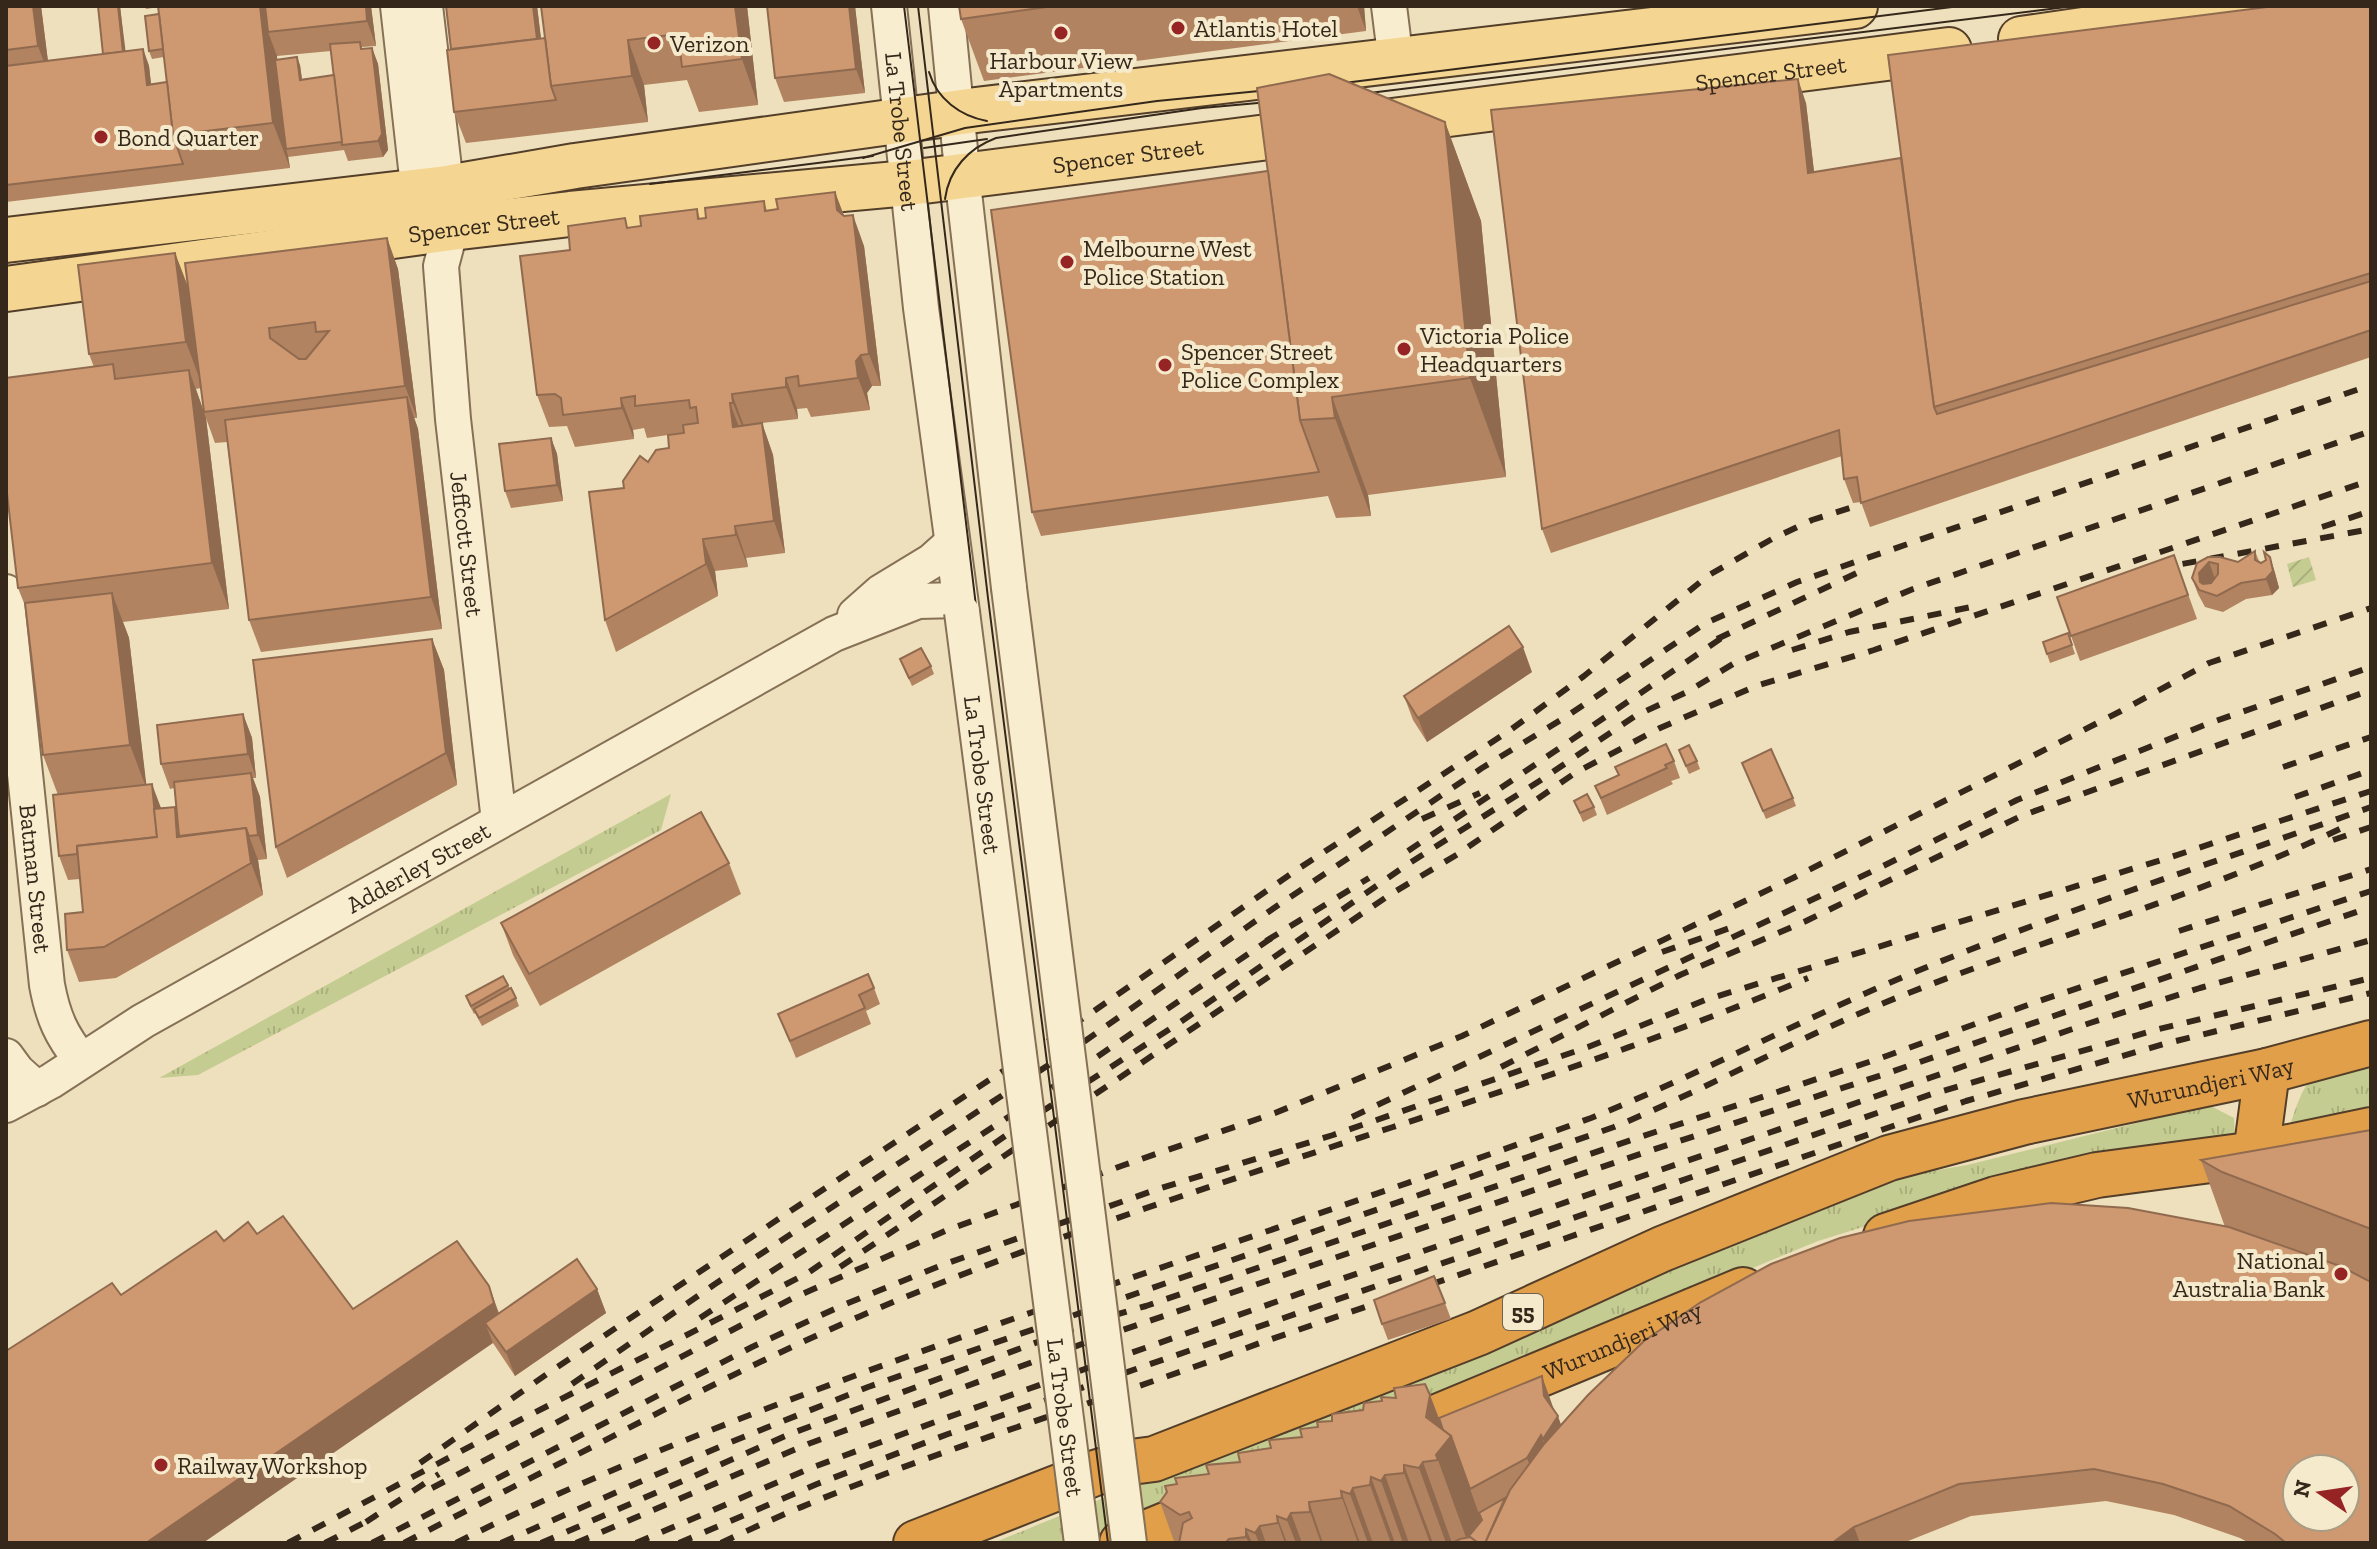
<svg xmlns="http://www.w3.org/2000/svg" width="2377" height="1549" font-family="'Zilla Slab',serif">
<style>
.grass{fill:url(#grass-tufts)}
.garden{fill:url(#garden-furrows)}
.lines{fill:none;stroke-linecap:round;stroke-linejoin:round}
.minor-casing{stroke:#867056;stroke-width:38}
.major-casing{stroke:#533e2a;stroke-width:48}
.highway-casing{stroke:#533e2a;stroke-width:48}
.minor{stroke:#f9edcf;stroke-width:34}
.major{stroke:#f4d692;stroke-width:44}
.highway{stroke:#e29f49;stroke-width:44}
.tram{stroke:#35281b;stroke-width:2}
.rail{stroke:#35281b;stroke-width:6;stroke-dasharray:14 14;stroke-linecap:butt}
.minor-bridge-casing{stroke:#867056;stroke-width:38;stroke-linecap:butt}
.minor-bridge{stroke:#f9edcf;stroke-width:34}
.wall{fill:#b18361;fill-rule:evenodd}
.shaded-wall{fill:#906a4f}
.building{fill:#ce9871;stroke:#906a4f;stroke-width:2;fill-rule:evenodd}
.poi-dot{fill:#962425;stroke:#f6eacc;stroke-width:3}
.labels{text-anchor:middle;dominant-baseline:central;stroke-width:8;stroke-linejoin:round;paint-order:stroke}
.shield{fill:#f6eacc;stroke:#6f6250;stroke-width:2}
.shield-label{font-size:22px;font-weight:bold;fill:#35281b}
.poi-label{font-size:24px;fill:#35281b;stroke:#f6eacc;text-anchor:start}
.street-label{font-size:24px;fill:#35281b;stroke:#f6eacc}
</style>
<defs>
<pattern id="grass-tufts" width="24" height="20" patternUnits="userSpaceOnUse" patternTransform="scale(2)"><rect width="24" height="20" fill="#c5cc91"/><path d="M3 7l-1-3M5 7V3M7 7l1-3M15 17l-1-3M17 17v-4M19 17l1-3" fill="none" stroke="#aaaf7c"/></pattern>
<pattern id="garden-furrows" width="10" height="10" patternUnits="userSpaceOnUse" patternTransform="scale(2)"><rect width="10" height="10" fill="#c5cc91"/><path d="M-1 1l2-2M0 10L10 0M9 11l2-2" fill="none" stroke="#aaaf7c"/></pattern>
</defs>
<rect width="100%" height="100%" fill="#eee0bc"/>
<g class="grass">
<path d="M671,794L661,830L198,1075L159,1078Z"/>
<path d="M2371,1067V1112L2289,1129C2309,1068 2309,1074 2371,1067Z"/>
<path d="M2209,1105L2234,1118L2235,1137L2011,1181L1818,1241L1087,1543H993L1285,1424L1727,1238L1897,1177L1967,1165Z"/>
</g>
<path class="garden" d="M2309,557L2316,580L2293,587L2287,564Z"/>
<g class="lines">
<defs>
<g id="minor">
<path d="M398,6L421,213"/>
<path id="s1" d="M425,6L451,228L441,266L453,419L499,821"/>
<path id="s2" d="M889,6L921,308L962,612"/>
<path d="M946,6L965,201L1009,588"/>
<path d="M1389,6L1396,62"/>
<path id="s3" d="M6,592L47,985C53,1017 61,1035 81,1060"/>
<path d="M855,615L881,592L932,561L951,544"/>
<path d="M6,1056L17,1071L37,1089"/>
<path id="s4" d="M6,1105L51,1081L143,1021L834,634L918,601L960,600"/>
</g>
<g id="major">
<path d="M2021,39L2248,6"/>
<path d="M6,240L447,188L575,166L976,110L1855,6"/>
<path id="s5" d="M6,289L451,228L570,214L908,183L1949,50"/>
</g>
<g id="highway">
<path d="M2256,1154L2267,1071"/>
<path d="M1886,1236L1996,1199L2097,1175L2256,1154L2371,1130"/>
<path id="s6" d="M1382,1440L1743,1290"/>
<path id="s7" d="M916,1543L1095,1473L1131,1462L1154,1459L1478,1333L1662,1249L1889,1158L2024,1122L2267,1071L2371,1043"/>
<path d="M1122,1543L1224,1501"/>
</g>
</defs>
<use href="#minor" class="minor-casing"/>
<use href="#major" class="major-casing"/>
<use href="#highway" class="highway-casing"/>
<use href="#minor" class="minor"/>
<use href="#major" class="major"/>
<use href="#highway" class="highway"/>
<g class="tram">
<path d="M904,6L976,606L1094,1543"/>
<path d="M918,6L988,598L1108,1543"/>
<path d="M929,72C937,99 960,116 987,121"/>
<path d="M1328,85L1960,6"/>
<path d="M1353,95L2074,6"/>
<path d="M924,148L987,139"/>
<path d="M863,158L965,128L1157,101L1280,89"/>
<path d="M650,184L873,156"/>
<path d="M945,199C949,169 969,148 996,138L1202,108L1281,101"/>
</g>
<g class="rail">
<path d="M2322,527L2371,511"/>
<path d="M2155,569L2371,529"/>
<path d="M1717,639L1861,571"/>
<path d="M1792,650L1849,632L1971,607"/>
<path d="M2283,767L2371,737"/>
<path d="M2295,797L2371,770"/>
<path d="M1422,819L1480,793"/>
<path d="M2333,840L2371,827"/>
<path d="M1408,851L1726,635"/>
<path d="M2179,931L2371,869"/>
<path d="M1266,941L1369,878"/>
<path d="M1662,952L1730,928"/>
<path d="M1501,1067L1680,975L1806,921L2021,816L2371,690"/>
<path d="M1352,1117L1875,870L2017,800L2207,724L2371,667"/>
<path d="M840,1267L1391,894L1458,854L1575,773L1660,728L1756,686L1874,650L2371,480"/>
<path d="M700,1318L1016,1112L1276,935"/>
<path d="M572,1384L715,1284L1085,1041L1274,908L1482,768L1564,718L1704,624L1797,582L2371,385"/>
<path d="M420,1463L547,1374L786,1214L1091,1013L1298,869L1509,731L1584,676L1709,575L1772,539L1812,520L1866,503"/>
<path d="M432,1488L793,1298L945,1231L1124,1165L1275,1113L1462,1036L1793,878L2121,711L2209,663L2371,608"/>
<path d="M366,1522L439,1474"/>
<path d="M288,1543L520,1420L808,1273L1018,1127L1179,1023L1408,864L1541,780L1635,716L1687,692L1733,664L1913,589L2371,431"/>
<path d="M325,1543L375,1517"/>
<path d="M372,1543L752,1347L841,1306L942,1265L1158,1189L1333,1135L1588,1047L1705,1000L2171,857L2371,791"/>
<path d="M404,1543C467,1510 531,1478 594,1446C707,1387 820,1330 938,1284C1224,1171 1524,1097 1808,978"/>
<path d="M456,1543C597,1471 747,1415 895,1361C1126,1277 1360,1202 1591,1118C1705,1072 1814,1013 1927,967C2073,907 2223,860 2371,807"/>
<path d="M501,1543L726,1444L868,1387L1614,1127C1711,1087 1803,1035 1901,996C2047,938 2200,896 2342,828"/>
<path d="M541,1543L790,1434L1094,1321L1146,1306L1637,1138L1878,1059L2036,1002L2371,891"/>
<path d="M576,1543L808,1444L1093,1340L1649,1151L1882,1075L2371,907"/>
<path d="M636,1543L811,1468L943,1419L1321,1286L2090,1023L2200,988L2371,940"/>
<path d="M679,1543L817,1484L948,1434L1932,1094L2159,1029L2371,978"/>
<path d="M721,1543C894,1460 1081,1410 1260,1343L1966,1101L2164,1044L2371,993"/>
</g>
<defs>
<g id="minor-bridge">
<path d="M1009,588L1129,1543"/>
<path id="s8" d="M962,612L1082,1543"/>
</g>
</defs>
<use href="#minor-bridge" class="minor-bridge-casing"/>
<use href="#minor-bridge" class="minor-bridge"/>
</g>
<g class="wall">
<path d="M6,6H41L48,61L103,54L120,6L125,52L143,49L149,66L151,84L167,82L164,57L152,59L149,51L159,14L158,7L146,9L145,6H371L376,46L362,47V49L372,48L378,64L388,150L383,157L348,161L344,150L288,157V156L290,168L6,202ZM331,51L334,75L302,79L300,65L277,59V56Z"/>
<path d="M446,6H537L541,39L545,38L541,6H747L758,105L699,112L687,80L644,85L648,122L466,143L454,112L451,49Z"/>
<path d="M855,6L865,93L784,102L775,78Z"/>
<path d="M959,6H1364L1366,31L984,81L961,19Z"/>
<path d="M2371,6V357L1870,527L1861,502L1853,503L1844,479L1842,456L1551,553L1542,529L1806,103L1814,172L1901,158Z"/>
<path d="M1445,122L1481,221L1506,477L1368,495L1371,516L1336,518L1328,496L1041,536L1032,512L1268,171Z"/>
<path d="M835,192L844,216L864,246L881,386H872L867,393L870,410L811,417L807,408L797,409L798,419L762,423L773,455L785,553L746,558L748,567L715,571L718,596L616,652L605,620L624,488L648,462L669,448L668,435L647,438L644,428L633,430L634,439L575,447L567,426L549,427L537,395L570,250L629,228L641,226L697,209L700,219L706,218L764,201L767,211L778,209Z"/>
<path d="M387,238L398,269L417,418H414L418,429L442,629L261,652L249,620L227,442L215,443L206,418L229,609L123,622L129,638L146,785L161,808L175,807L177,813L174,788L170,789L161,764L243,714L252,738L256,778H253L260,797L267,859L258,860L263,895L116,978L79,982L67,950L83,912L80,879L68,880L59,856L58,795L43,755L26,608L18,588L94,367L89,354L175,253L189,289ZM201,388L203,409L196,389Z"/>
<path d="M551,438L557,454L563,501L511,508L505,491Z"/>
<path d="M2255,551L2259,561L2261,563L2270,557L2275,573L2279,588L2272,595L2246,599L2223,612L2205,607L2198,594L2192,578L2197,563L2238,562Z"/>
<path d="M2174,555L2197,619L2080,661L2057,597Z"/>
<path d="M2068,633L2075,654L2050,663L2043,642Z"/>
<path d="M432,639L444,670L457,785L287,878L276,847Z"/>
<path d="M900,659L931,666L934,674L912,686Z"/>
<path d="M1532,672L1427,742L1413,720L1404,696Z"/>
<path d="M1679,750L1697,761L1700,769L1689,774Z"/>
<path d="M1674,761L1680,778L1671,781L1673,784L1607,815L1595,786Z"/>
<path d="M1742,763L1793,798L1796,806L1766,819Z"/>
<path d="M1574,801L1594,807L1597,815L1583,822Z"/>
<path d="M729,863L741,894L540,1006L513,955L501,923Z"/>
<path d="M508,985L516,998L519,1006L482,1026L475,1013L474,1014L469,1004L466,996Z"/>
<path d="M874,988L880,1004L866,1011L871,1024L796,1058L778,1014Z"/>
<path d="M2371,1130V1543H2249L2240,1538L2174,1515L2106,1501L1971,1516L1903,1543H1172L1174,1541L1160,1502L1177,1484L1209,1474L1302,1437L1318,1427L1382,1401L1396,1398L1430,1395L1439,1418L1553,1407L1561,1425L2225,1227L2201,1160Z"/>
<path d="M257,1234L353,1309L489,1286L499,1313L597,1289L606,1313L515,1376L493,1343L121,1295L224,1241Z"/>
<path d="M1445,1303L1451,1319L1388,1340L1382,1324Z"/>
</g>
<g class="shaded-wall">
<path d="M33,6H41L50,78L38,46Z"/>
<path d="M118,6H120L127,63L124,55Z"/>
<path d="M260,6H270L268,32L277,56L287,148L286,149L288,156L290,168L273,123Z"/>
<path d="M366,6H371L376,46L367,21Z"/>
<path d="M533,6H537L545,71L539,55Z"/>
<path d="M735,6H747L758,105L742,59Z"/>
<path d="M849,6H855L865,93L856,69Z"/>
<path d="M1357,6H1364L1366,31Z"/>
<path d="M628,40L644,85L648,122L632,76Z"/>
<path d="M372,48L378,64L388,150L383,157L378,141Z"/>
<path d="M143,49L149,66L153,101L147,85Z"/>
<path d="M297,57L300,65L303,88L300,80Z"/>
<path d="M1798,79L1806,103L1817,197L1808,173Z"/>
<path d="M1445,122L1481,221L1506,477L1470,378Z"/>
<path d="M835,192L847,224L837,210Z"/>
<path d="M853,215L864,246L881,386L869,354Z"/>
<path d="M387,238L398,269L417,418L405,386Z"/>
<path d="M175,253L192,298L203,388L186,342Z"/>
<path d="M861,355L872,386L867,393L870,410L858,378L856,361Z"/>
<path d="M189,370L206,418L229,609L212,563Z"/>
<path d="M786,378L797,409L798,419L786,387Z"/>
<path d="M732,394L744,426L745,434L733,403Z"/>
<path d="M407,397L418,429L442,629L431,597Z"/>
<path d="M1332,397L1368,495L1371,516L1335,418Z"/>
<path d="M621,398L633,430L634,439L622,408Z"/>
<path d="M730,403L742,435L733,427Z"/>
<path d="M762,423L773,455L785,553L774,521Z"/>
<path d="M551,438L557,454L563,501L557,485Z"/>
<path d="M735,526L746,558L748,567L736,535Z"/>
<path d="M703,539L715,571L718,596L706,564Z"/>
<path d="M2270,557L2275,573L2279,588L2272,595L2266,579Z"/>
<path d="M2209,562L2215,579L2205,590L2200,582L2199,573Z"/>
<path d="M112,593L129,638L147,790L130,745Z"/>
<path d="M432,639L444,670L457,785L446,753Z"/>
<path d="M1523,647L1532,672L1427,742L1418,718Z"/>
<path d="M243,714L252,738L256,778L248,754Z"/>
<path d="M251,773L260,797L267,859L258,835Z"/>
<path d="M152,784L161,808L159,844Z"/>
<path d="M246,828L258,860L263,895L251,863Z"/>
<path d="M489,1286L500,1318L485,1323L493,1343L203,1543H146Z"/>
<path d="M597,1289L606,1313L515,1376L506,1352Z"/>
<path d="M1542,1376L1553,1407L1555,1421L1558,1416L1569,1448L1555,1470L1543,1439L1544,1396Z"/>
<path d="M1430,1395L1447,1441L1451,1436L1484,1528L1468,1543L1438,1460L1426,1417Z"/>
<path d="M1541,1435L1553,1466L1539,1490L1527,1458Z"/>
<path d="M1423,1462L1452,1543H1446L1419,1468Z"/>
<path d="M1404,1465L1433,1543H1430L1404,1473Z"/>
<path d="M1385,1475L1409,1543H1403L1381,1481Z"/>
<path d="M1371,1477L1395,1543H1391L1370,1485Z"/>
<path d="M1353,1488L1373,1543H1368L1350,1494Z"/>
<path d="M1341,1491L1360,1543H1358L1342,1498Z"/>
<path d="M1309,1502L1323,1543H1321L1310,1512Z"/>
<path d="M1291,1513L1302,1543H1296L1287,1520Z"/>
<path d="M1277,1516L1287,1543H1285L1278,1523Z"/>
<path d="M1260,1526L1266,1543H1259L1255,1533Z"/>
<path d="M1854,1527L1860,1543H1832Z"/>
<path d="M1246,1529L1252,1543H1249L1246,1537Z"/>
</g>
<g class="building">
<path d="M6,6H33L38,46L6,50Z"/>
<path d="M98,6H118L123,52L103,54Z"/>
<path d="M158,6H260L273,123L173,135Z"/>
<path d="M265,6H366L367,21L268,32Z"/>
<path d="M446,6H533L537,39L451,49Z"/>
<path d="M541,6H735L742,59L682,67L678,34L628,40L632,76L551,86Z"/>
<path d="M767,6H849L856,69L775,78Z"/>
<path d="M959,6H1054L961,19Z"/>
<path d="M2275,6H2371V273L1934,407L1888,55Z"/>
<path d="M159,14L163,49L149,51L145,16Z"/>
<path d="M545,38L551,86L556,100L454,112L447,50Z"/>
<path d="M360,42L361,49L372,48L382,134L378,141L342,145L330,44Z"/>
<path d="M143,49L147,85L167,82L173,135L183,164L6,185V66Z"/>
<path d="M297,57L300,80L334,75L342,142L286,149L275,60Z"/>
<path d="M1329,74L1445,122L1470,378L1332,397L1335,418L1300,420L1257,88Z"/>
<path d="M1798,79L1808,173L1901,158L1934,407L1937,414L2371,281V330L1861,503L1857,477L1844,479L1839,430L1542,529L1491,110Z"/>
<path d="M1268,171L1300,420L1319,472L1032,512L991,210Z"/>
<path d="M835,192L837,210L844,216L853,215L869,354L861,355L856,361L858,378L799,386L798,376L786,378V387L732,394L733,403H730L733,427L762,423L774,521L735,526L736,535L703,539L706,564L605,620L589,492L624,488L623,481L640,456L648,462L656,450L669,448L668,435L684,433L683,425L698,423L696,407L690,408L689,400L635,406V396L621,398L622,408L563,415L561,398L555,394L537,395L520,256L570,250L568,226L625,218L627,228L641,226L640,216L697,209L698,219L706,218L705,208L764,201L765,211L778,209L776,199Z"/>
<path d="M387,238L405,386L204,412L185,263ZM315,322L316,332L329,331L306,359H299L270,338L269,328Z"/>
<path d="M175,253L186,342L89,354L78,265Z"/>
<path d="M113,364L115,379L189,370L212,563L18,588L6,485V378Z"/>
<path d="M407,397L431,597L249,620L225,420Z"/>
<path d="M551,438L557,485L505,491L499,444Z"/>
<path d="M2255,551V560L2261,563L2266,560L2264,552L2270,557L2273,571L2266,579L2241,583L2217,596L2199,590L2192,578L2197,563L2208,557H2220L2238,562ZM2209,562L2218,564V574L2211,583L2203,584L2200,582L2199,573Z"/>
<path d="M2174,555L2188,595L2071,636L2057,597Z"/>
<path d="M112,593L130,745L43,755L25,603Z"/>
<path d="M1509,626L1523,647L1418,718L1404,696Z"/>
<path d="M2068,633L2072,645L2047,654L2043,642Z"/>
<path d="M432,639L446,753L276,847L253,660Z"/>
<path d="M921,648L931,666L909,678L900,659Z"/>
<path d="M243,714L248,754L161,764L157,725Z"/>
<path d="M1666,744L1674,761L1665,765L1667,768L1601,798L1595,786L1619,775L1615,767Z"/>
<path d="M1689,745L1697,761L1686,766L1679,750Z"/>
<path d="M1771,749L1793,798L1763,811L1742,763Z"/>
<path d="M251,773L258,835L249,836L246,828L179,836L174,782Z"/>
<path d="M152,784L157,837L77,846V854L59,856L53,795Z"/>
<path d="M1587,794L1594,807L1580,813L1574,801Z"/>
<path d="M175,807L177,837L246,828L251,863L104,947L67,950L65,914L83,912L77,846L157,837L154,809Z"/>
<path d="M701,812L729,863L529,974L501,923Z"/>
<path d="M868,974L874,988L859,995L865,1008L790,1041L778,1014Z"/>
<path d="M503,976L508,985L471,1006L466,996Z"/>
<path d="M511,988L516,998L479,1018L474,1009Z"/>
<path d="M2371,1130V1229L2222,1172L2201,1160Z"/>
<path d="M2051,1203L2128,1208L2229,1227L2340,1266L2371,1282V1543H2286L2275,1534L2229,1506L2163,1484L2094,1469L1959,1484L1854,1527L1832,1543H1485L1510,1490L1544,1444L1588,1395L1644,1341L1701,1302L1771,1264L1840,1238L1909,1221ZM2297,1469H2345V1517H2297Z"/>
<path d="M283,1216L353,1309L457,1241L489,1286L494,1303L146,1543H6V1351L112,1283L121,1295L216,1231L224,1241L248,1222L257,1234Z"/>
<path d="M577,1259L597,1289L506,1352L485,1323Z"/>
<path d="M1434,1276L1445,1303L1382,1324L1374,1300Z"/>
<path d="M1542,1376L1544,1396L1558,1416L1543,1439L1541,1435L1527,1458L1470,1489L1451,1436L1443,1430L1439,1418Z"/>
<path d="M1425,1384L1430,1395L1426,1417L1451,1436L1436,1455L1438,1460L1423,1462L1419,1468L1404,1465V1473L1385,1475L1381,1481L1371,1477L1370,1485L1353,1488L1350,1494L1341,1491L1342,1498L1309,1502L1310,1512L1291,1513L1287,1520L1277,1516L1278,1523L1260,1526L1255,1533L1246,1529V1537L1229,1539L1225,1543H1179L1183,1523L1192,1518L1189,1512L1180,1515L1160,1502L1167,1492L1165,1486L1177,1484L1175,1478L1209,1474L1206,1465L1240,1462L1238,1453L1271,1448L1269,1440L1302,1437L1300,1429L1318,1427L1317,1422L1332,1421V1414L1363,1410L1364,1403L1382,1401L1381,1397L1396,1398L1394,1388Z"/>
<path d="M1505,1498L1485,1543H1477L1470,1537H1468L1482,1520L1479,1513Z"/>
<path d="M1470,1537L1477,1542L1476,1543H1452L1460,1539Z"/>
</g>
<g class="poi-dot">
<circle cx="1178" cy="28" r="8"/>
<circle cx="1061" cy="33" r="8"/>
<circle cx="654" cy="43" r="8"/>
<circle cx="101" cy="137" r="8"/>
<circle cx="1067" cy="262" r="8"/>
<circle cx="1404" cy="349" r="8"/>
<circle cx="1165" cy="365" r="8"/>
<circle cx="2341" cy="1274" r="8"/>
<circle cx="161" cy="1465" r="8"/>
</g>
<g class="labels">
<rect class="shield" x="1503" y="1294" width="40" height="36" rx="6"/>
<g class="shield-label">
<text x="1523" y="1312">55</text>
</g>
<g class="poi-label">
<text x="1194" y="28">Atlantis Hotel</text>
<text x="670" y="43">Verizon</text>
<text x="1061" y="60" text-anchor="middle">Harbour View<tspan x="1061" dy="28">Apartments</tspan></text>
<text x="117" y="137">Bond Quarter</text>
<text x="1083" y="248">Melbourne West<tspan x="1083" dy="28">Police Station</tspan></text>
<text x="1420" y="335">Victoria Police<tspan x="1420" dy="28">Headquarters</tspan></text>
<text x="1181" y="351">Spencer Street<tspan x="1181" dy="28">Police Complex</tspan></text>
<text x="2325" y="1260" text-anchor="end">National<tspan x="2325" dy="28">Australia Bank</tspan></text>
<text x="177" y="1465">Railway Workshop</text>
</g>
<g class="street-label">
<text stroke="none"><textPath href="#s5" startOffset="1778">Spencer Street</textPath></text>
<text stroke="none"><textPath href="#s2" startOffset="126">La Trobe Street</textPath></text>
<text stroke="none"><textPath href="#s5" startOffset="1130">Spencer Street</textPath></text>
<text stroke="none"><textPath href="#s5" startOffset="482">Spencer Street</textPath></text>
<text stroke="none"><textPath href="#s1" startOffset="542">Jeffcott Street</textPath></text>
<text stroke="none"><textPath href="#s8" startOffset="164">La Trobe Street</textPath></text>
<text stroke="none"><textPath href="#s4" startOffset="476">Adderley Street</textPath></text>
<text stroke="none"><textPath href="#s3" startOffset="288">Batman Street</textPath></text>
<text stroke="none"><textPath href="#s7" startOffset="1378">Wurundjeri Way</textPath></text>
<text stroke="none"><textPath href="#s6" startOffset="260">Wurundjeri Way</textPath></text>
<text stroke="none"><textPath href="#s8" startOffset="812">La Trobe Street</textPath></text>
</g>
</g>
<rect width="2377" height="1549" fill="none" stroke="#35281b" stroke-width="16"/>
<g transform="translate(2321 1493) rotate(283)"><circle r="38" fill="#f6eacc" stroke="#a99c85" stroke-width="2"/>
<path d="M0-6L14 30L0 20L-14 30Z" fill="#962425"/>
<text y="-12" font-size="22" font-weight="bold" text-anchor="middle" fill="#35281b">N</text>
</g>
</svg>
